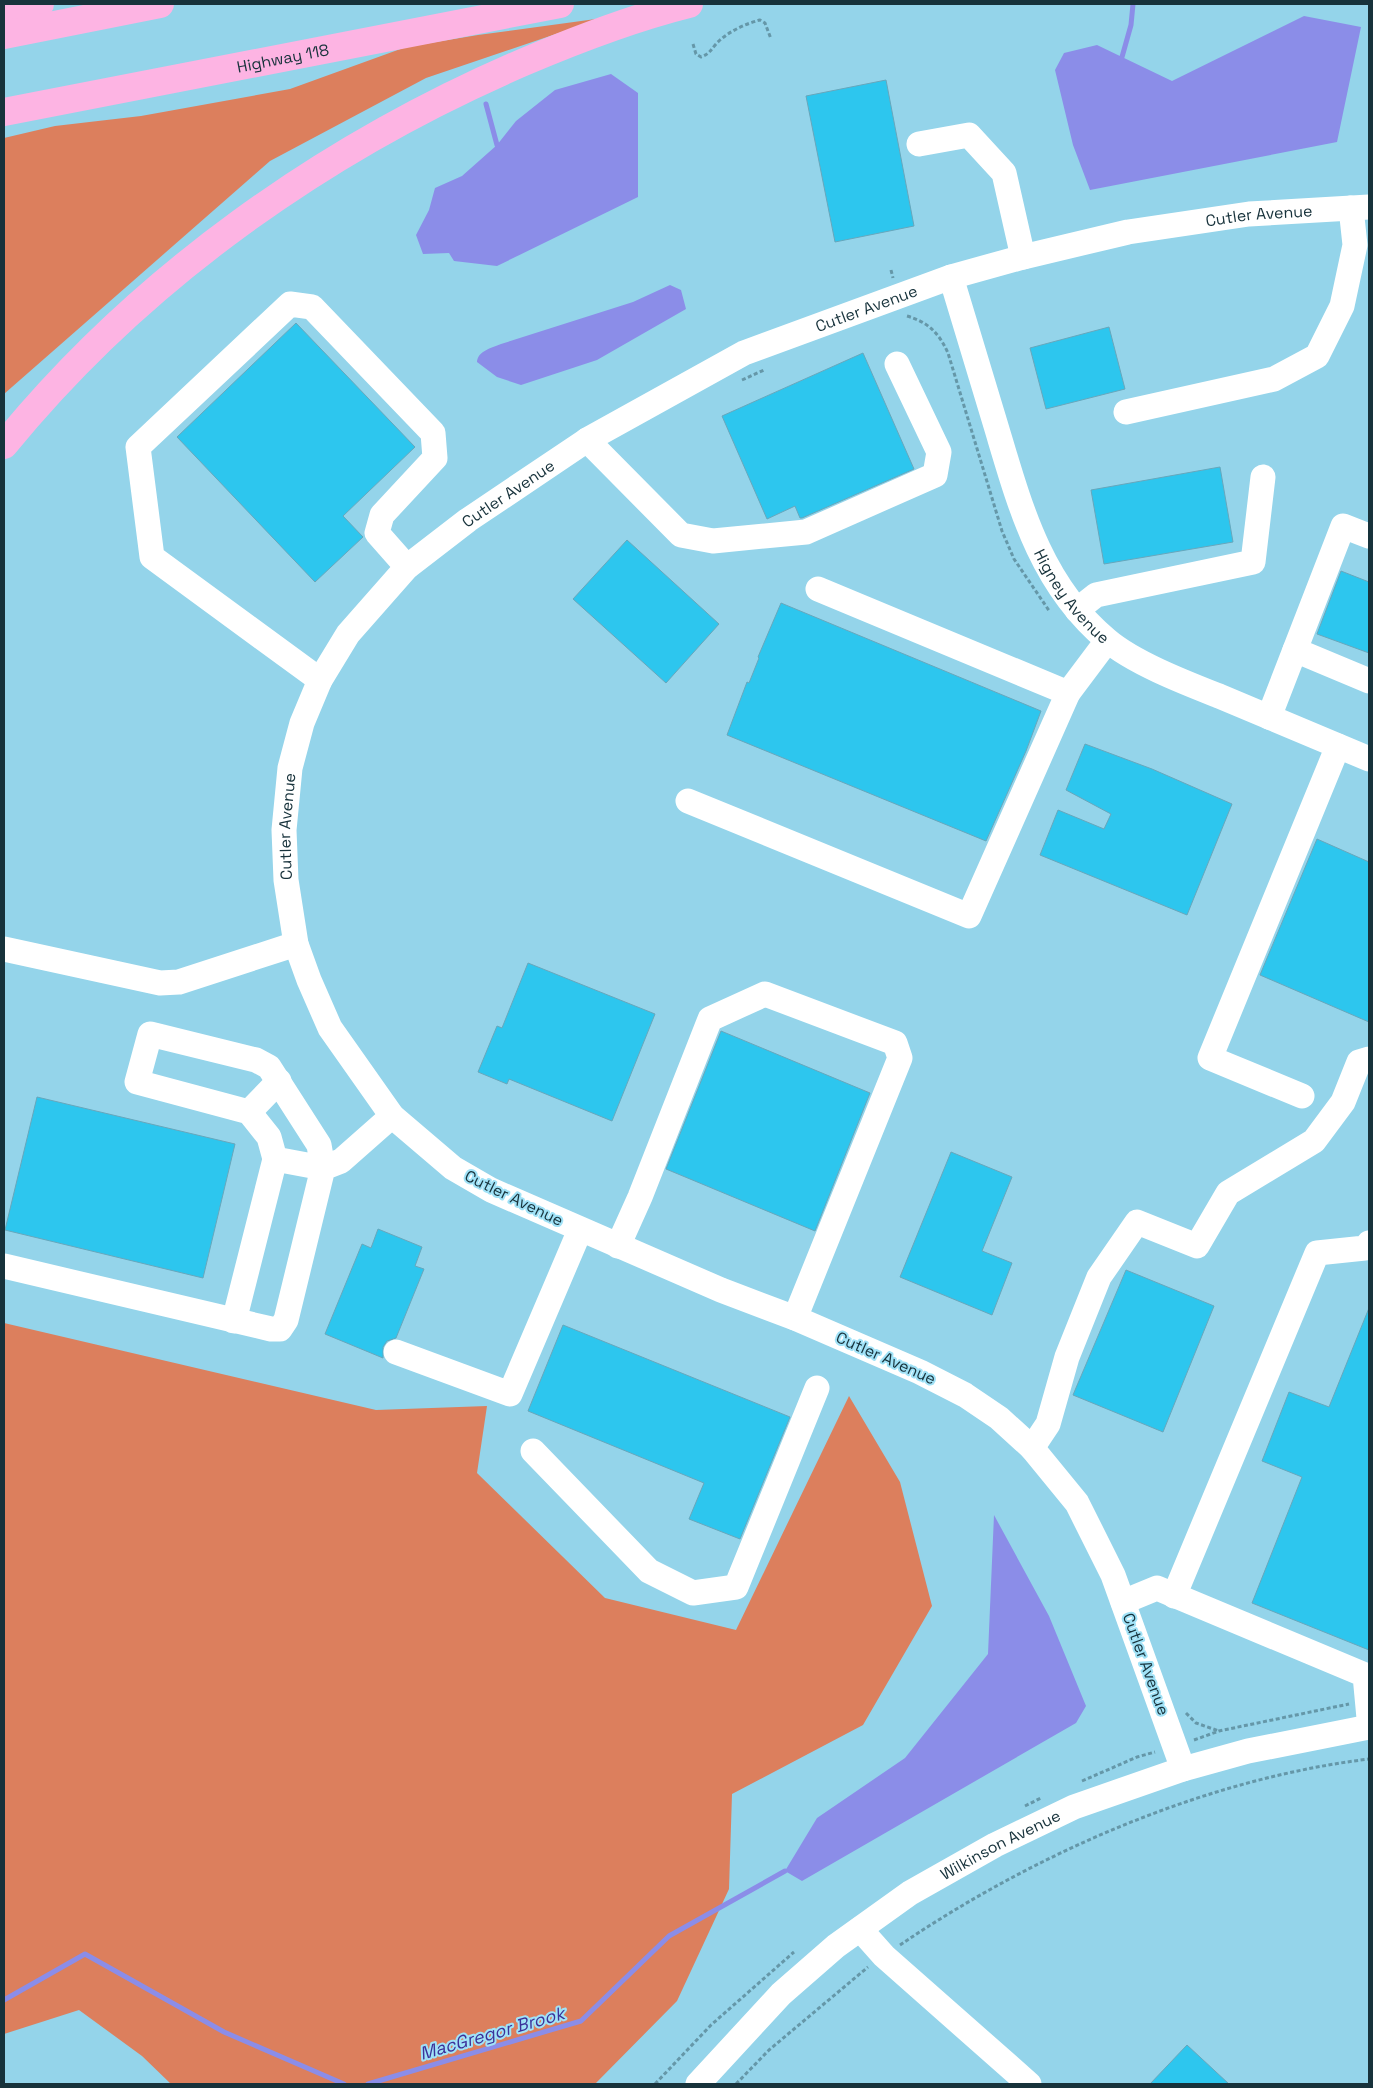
<svg xmlns="http://www.w3.org/2000/svg" width="1373" height="2088" font-family="'Space Grotesk',sans-serif">
<style>
.green{fill:#dc7f5d}
.water{fill:#8b8de8}
.lines{fill:none;stroke-linecap:round;stroke-linejoin:round}
.stream{stroke:#8b8de8;stroke-width:5}
.building{fill:#2dc6ee;stroke:#67a7bc}
.path{stroke:#6597a8;stroke-width:3;stroke-dasharray:4 2.5;stroke-linecap:butt}
.minor{stroke:#fff;stroke-width:25}
.highway{stroke:#fdb4e3;stroke-width:28}
.labels{text-anchor:middle;dominant-baseline:central;stroke-width:4;stroke-linejoin:round;paint-order:stroke}
.street-label{font-size:16px;fill:#17323b;stroke:#a0e2f7}
.water-label{font-size:18px;font-style:italic;fill:#3c3199;stroke:#a0e2f7}
</style>
<rect width="100%" height="100%" fill="#94d4ea"/>
<g class="green">
<path d="M603,18L426,78L270,161L4,394V138L55,126L141,116L290,89L406,47L478,35Z"/>
<path d="M4,1323L376,1410L487,1406L477,1473L605,1598L736,1630L849,1396L900,1482L932,1606L863,1725L732,1794L729,1889L677,2001L595,2084H171L142,2056L79,2010L4,2034Z"/>
</g>
<g class="water">
<path d="M1304,16L1361,27L1337,142L1090,190L1073,145L1055,70L1064,53L1097,45L1172,81Z"/>
<path d="M611,74L638,93V197L497,266L454,261L449,253L423,254L416,235L429,210L435,188L462,176L497,145L516,121L555,90Z"/>
<path d="M670,285L681,290L686,309L597,360L521,385L497,377L477,362C478,351 491,348 501,344L633,302Z"/>
<path d="M994,1515L1049,1616L1086,1706L1076,1723L802,1881L785,1871L817,1818L905,1758L988,1654Z"/>
</g>
<g class="lines">
<g class="stream">
<path d="M1122,57L1131,25L1133,4"/>
<path d="M486,104L497,145"/>
<path d="M4,2000L85,1954L224,2032L344,2084"/>
<path d="M368,2084L581,2021L669,1936L785,1871"/>
</g>
</g>
<g class="building">
<path d="M886,80L914,226L835,242L806,96Z"/>
<path d="M296,323L415,447L343,516L363,537L315,582L177,437Z"/>
<path d="M1109,327L1125,389L1046,409L1030,348Z"/>
<path d="M863,353L914,469L802,518H800L795,506L767,519L722,416Z"/>
<path d="M1220,467L1233,542L1104,564L1091,490Z"/>
<path d="M627,540L719,624L666,683L573,599Z"/>
<path d="M1341,571L1369,582V653L1317,634Z"/>
<path d="M781,603L1041,711L1026,751L986,841L727,735L747,682L749,683L759,658L758,657Z"/>
<path d="M1085,744L1152,769L1232,804L1187,915L1040,855L1058,810L1104,829L1111,814L1066,790Z"/>
<path d="M1317,839L1369,862V1022L1260,975Z"/>
<path d="M528,963L655,1014L612,1121L509,1079L507,1084L478,1072L497,1026L502,1028Z"/>
<path d="M721,1031L870,1093L815,1231L666,1169Z"/>
<path d="M37,1097L235,1144L203,1278L5,1230Z"/>
<path d="M951,1152L1012,1177L982,1251L1012,1263L992,1315L900,1277Z"/>
<path d="M378,1229L422,1247L415,1266L424,1269L396,1338L387,1341L383,1347V1358L325,1334L362,1244L371,1248Z"/>
<path d="M1126,1270L1214,1306L1163,1432L1073,1395Z"/>
<path d="M1369,1308V1650L1252,1603L1302,1477L1262,1461L1289,1392L1329,1407Z"/>
<path d="M563,1325L790,1417L740,1539L689,1519L704,1483L528,1411Z"/>
<path d="M1187,2045L1229,2084H1150Z"/>
</g>
<g class="lines">
<g class="path">
<path d="M693,44L696,54L701,57C709,54 711,50 716,44C727,32 745,24 760,20L765,23L771,39"/>
<path d="M891,270L893,278"/>
<path d="M907,316C928,322 939,333 948,353L1002,531L1014,559L1050,612"/>
<path d="M742,380L764,370"/>
<path d="M1186,1713L1196,1723L1219,1731"/>
<path d="M1194,1740L1219,1731L1349,1704"/>
<path d="M1082,1781L1137,1757L1155,1752"/>
<path d="M1025,1806L1041,1798"/>
<path d="M900,1945C1036,1853 1205,1779 1369,1759"/>
<path d="M655,2084L711,2025L794,1952"/>
<path d="M736,2084L769,2050L868,1967"/>
</g>
<g class="minor">
<path d="M919,144L969,135L1004,173L1023,257"/>
<path id="s1" d="M951,277C966,326 981,376 996,426C1020,506 1040,584 1107,640C1134,663 1186,683 1219,696C1269,717 1319,738 1369,759"/>
<path d="M1126,412L1274,379L1317,356L1342,306L1355,245L1351,208"/>
<path d="M587,440L681,535L713,541L806,532L935,475L939,452L897,364"/>
<path d="M818,589L1068,693"/>
<path d="M1077,610L1096,595L1253,562L1263,477"/>
<path d="M1295,650L1369,681"/>
<path d="M320,680L152,557L138,447L290,304L312,307L433,433L435,458L382,515L377,533L407,567"/>
<path d="M1269,717L1343,526L1369,536"/>
<path d="M688,801L969,916L1068,693L1107,641"/>
<path d="M4,949L160,983L179,982L296,944"/>
<path d="M1302,1096L1210,1058L1338,746"/>
<path d="M249,1112L279,1081"/>
<path d="M618,1246L640,1197L710,1019L765,994L895,1043L900,1058L795,1318"/>
<path d="M4,1266L271,1329H280L286,1320L323,1168L341,1161L392,1116"/>
<path d="M234,1321L275,1159L269,1137L249,1112L137,1082L150,1034L256,1060L269,1067L319,1145L323,1168L275,1159"/>
<path d="M396,1352L510,1394L580,1230"/>
<path d="M1032,1448L1048,1424L1067,1357L1099,1277L1137,1222L1197,1246L1228,1193L1314,1141L1343,1102L1359,1062L1369,1059"/>
<path d="M533,1451L649,1571L693,1593L736,1587L817,1388"/>
<path d="M1174,1596L1317,1253L1365,1248L1369,1243"/>
<path d="M1123,1602L1157,1588L1365,1675L1369,1718"/>
<path id="s2" d="M1183,1769L1113,1575L1077,1503L1032,1448L999,1418L965,1395L920,1372L795,1318L721,1290L491,1190L453,1168L392,1116L330,1028L309,980L296,944L286,880L284,830L290,768L302,723L320,680L348,634L407,567L468,520L587,440L744,353L951,277L1023,257L1128,232L1249,214L1369,207"/>
<path d="M860,1929L884,1956L1029,2084"/>
<path id="s3" d="M698,2084L781,1994L836,1946L910,1893L995,1845L1074,1807L1183,1769L1248,1751L1369,1727"/>
</g>
<g class="highway">
<path d="M4,9L40,4"/>
<path d="M4,35L160,4"/>
<path id="s4" d="M4,112L560,4"/>
<path d="M4,445C141,277 326,147 524,62C578,39 633,18 689,4"/>
</g>
</g>
<g class="labels">
<g class="street-label">
<text stroke="none"><textPath href="#s4" startOffset="284">Highway 118</textPath></text>
<text stroke="none"><textPath href="#s2" startOffset="2631">Cutler Avenue</textPath></text>
<text stroke="none"><textPath href="#s2" startOffset="2226">Cutler Avenue</textPath></text>
<text stroke="none"><textPath href="#s2" startOffset="1821">Cutler Avenue</textPath></text>
<text stroke="none"><textPath href="#s1" startOffset="344">Higney Avenue</textPath></text>
<text stroke="none"><textPath href="#s2" startOffset="1401">Cutler Avenue</textPath></text>
<text transform="translate(514 1198) rotate(26)">Cutler Avenue</text>
<text transform="translate(886 1358) rotate(24)">Cutler Avenue</text>
<text transform="translate(1146 1664) rotate(70)">Cutler Avenue</text>
<text stroke="none"><textPath href="#s3" startOffset="389">Wilkinson Avenue</textPath></text>
</g>
<g class="water-label">
<text transform="translate(492 2033) rotate(-16)">MacGregor Brook</text>
</g>
</g>
<rect width="1373" height="2088" fill="none" stroke="#17323b" stroke-width="10"/>
</svg>
